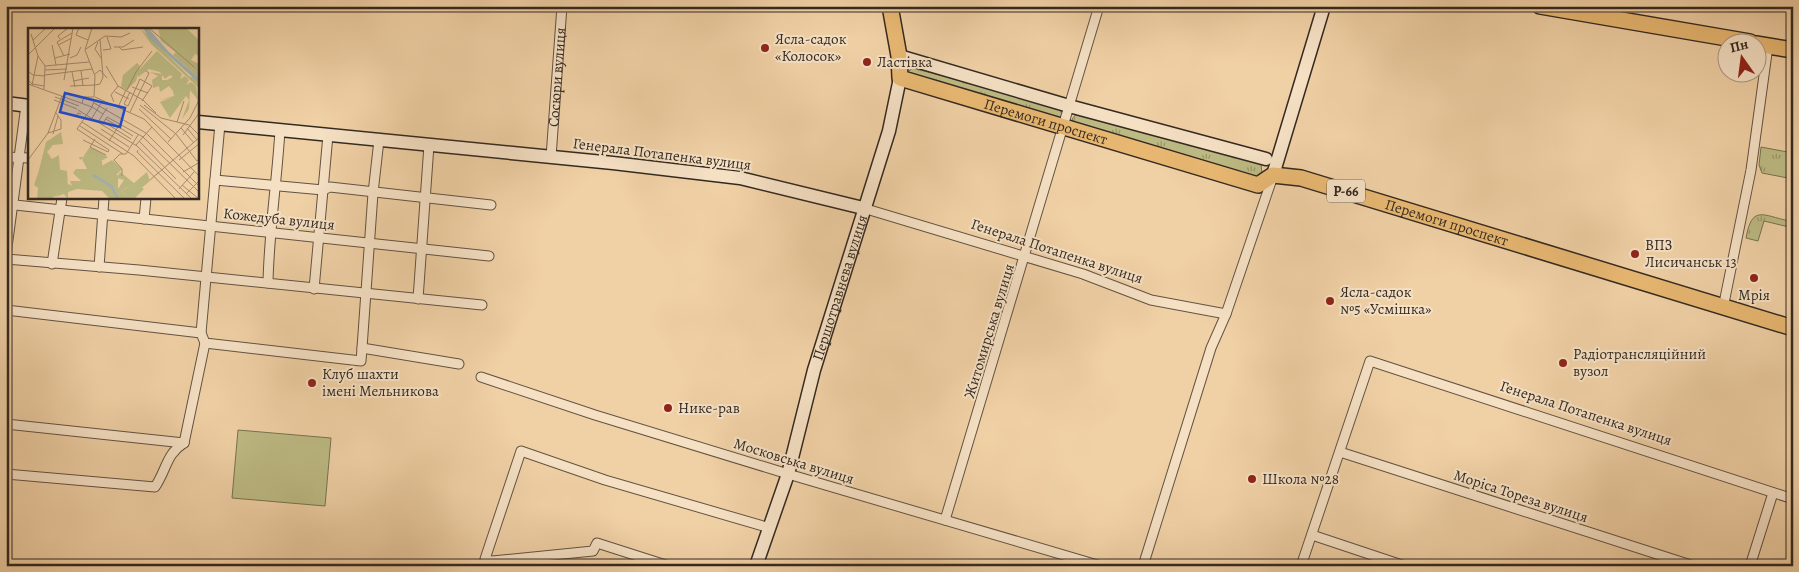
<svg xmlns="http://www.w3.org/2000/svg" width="1799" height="572" font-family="Alegreya,serif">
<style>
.grass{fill:url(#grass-tufts);stroke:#787252}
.pitch{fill:#bdba83;stroke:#787252}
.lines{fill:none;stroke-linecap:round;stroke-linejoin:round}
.street-casing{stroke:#635341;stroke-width:11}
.secondary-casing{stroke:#342920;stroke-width:15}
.primary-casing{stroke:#342920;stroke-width:18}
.street{stroke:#f5e0c4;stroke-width:9}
.secondary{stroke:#f5e0c4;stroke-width:12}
.primary{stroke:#e8b872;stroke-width:15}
.poi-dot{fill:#8f2418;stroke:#f5e0c4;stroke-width:2}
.labels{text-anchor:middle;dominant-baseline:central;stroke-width:4;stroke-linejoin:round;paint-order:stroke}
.shield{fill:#f5e0c4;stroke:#6e6051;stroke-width:1}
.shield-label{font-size:14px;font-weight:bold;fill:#342920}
.poi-label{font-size:15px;fill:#342920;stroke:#f5e0c4;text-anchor:start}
.street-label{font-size:15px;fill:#342920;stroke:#f5e0c4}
.inset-river{fill:none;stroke:#a1b3b3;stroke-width:2.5}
.inset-road{fill:none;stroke:#a58d70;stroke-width:1}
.view{fill:#1d4ed8;fill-opacity:0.15;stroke:#1d4ed8;stroke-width:2.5}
.inset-edge{fill:none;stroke:#342920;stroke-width:2.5}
</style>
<defs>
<pattern id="grass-tufts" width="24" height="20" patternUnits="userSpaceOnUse" patternTransform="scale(1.25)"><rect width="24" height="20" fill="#bdba83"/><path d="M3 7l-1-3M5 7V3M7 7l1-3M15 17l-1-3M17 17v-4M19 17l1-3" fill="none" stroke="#9a976b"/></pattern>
</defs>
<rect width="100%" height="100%" fill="#f0d0a5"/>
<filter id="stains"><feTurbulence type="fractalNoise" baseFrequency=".004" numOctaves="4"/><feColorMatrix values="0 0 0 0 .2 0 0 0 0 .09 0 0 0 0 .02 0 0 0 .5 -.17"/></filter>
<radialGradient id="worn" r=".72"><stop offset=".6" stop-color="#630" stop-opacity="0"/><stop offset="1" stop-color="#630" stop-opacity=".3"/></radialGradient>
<g class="grass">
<path d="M913,68L1055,106L1060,109L1062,115L1059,120L907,72Z"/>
<path d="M1077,113L1261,163L1262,175L1259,179L1074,124L1072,119Z"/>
<path d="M1761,147L1793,153V179L1762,173L1759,165Z"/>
<path d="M1793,210V228L1764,221L1758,241L1746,238C1752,205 1762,215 1789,221Z"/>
</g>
<path class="pitch" d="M238,430L331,438L325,506L232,498Z"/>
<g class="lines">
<defs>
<g id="street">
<path d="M6,157L29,158"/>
<path id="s1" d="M551,157L562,6"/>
<path d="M215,180L323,190L330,187L491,205"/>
<path d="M6,204L489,256"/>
<path d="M863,208L1083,274L1151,300L1226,314"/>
<path d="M144,219L146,198"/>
<path d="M6,255L26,105"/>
<path d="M6,259L139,270L482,305"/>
<path d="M52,264L62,198"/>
<path d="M99,267L104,198"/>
<path d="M268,283C269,231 277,181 280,130"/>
<path d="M314,289L328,135"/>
<path d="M418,299L429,145"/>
<path d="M1723,308L1751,170L1768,46"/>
<path d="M6,310L201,333L205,343L361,361L362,348L459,364"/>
<path d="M201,333L220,124"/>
<path d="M362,348L373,193L379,140"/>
<path d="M481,377L595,415L788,474L1101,566"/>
<path d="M6,424L184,443"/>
<path d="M184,443L205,343"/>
<path d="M1340,452L1694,566"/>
<path d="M6,474L155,487C167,469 166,454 184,443"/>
<path d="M945,520L1099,6"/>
<path d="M1312,535L1405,566"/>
<path d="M669,566L597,543L593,551L492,561L485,559L521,451L605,480L770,528"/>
<path d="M1143,566L1211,348L1226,314L1273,176"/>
<path d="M1301,566L1370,361L1793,499"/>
<path d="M1750,566L1773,493"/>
</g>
<g id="secondary">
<path d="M899,56L1069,106L1266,159"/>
<path d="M6,103L29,106"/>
<path d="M198,122L613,163L740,178L863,208"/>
<path d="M1273,175L1324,6"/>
<path id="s2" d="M756,566L788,474L814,370L889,131L900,78"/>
</g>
<g id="primary">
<path id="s3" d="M890,6L899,56L900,78L1258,185L1273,175L1301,178L1793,328"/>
<path d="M1540,6L1750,42"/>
<path d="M1756,44L1793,50"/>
</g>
</defs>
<use href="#street" class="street-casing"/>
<use href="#secondary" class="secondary-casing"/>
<use href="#primary" class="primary-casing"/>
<use href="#street" class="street"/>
<use href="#secondary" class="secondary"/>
<use href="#primary" class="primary"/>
</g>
<g class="poi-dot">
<circle cx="765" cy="48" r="5"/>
<circle cx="867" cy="62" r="5"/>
<circle cx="1635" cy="254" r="5"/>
<circle cx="1754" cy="278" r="5"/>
<circle cx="1330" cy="301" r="5"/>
<circle cx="1563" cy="363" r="5"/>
<circle cx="312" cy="383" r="5"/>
<circle cx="668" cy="408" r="5"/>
<circle cx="1252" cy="479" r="5"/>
</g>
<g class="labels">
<rect class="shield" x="1327" y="179.5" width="38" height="23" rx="4"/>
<g class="shield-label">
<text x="1346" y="191">Р-66</text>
</g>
<g class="poi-label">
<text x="775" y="39">Ясла-садок<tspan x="775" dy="17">«Колосок»</tspan></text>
<text x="877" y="62">Ластівка</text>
<text x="1645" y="245">ВПЗ<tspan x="1645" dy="17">Лисичанськ 13</tspan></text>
<text x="1340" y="292">Ясла-садок<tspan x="1340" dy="17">№5 «Усмішка»</tspan></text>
<text x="1754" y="295" text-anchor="middle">Мрія</text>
<text x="1573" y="354">Радіотрансляційний<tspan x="1573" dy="17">вузол</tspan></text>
<text x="322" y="374">Клуб шахти<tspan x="322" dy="17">імені Мельникова</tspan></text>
<text x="678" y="408">Нике-рав</text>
<text x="1262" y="479">Школа №28</text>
</g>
<g class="street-label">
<text stroke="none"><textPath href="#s1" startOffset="80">Сосюри вулиця</textPath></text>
<text stroke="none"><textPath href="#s3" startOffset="225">Перемоги проспект</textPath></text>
<text transform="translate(662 154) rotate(7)">Генерала Потапенка вулиця</text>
<text transform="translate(279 219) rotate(6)">Кожедуба вулиця</text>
<text stroke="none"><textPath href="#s3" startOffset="645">Перемоги проспект</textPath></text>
<text transform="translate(1057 251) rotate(18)">Генерала Потапенка вулиця</text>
<text stroke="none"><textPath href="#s2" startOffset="291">Першотравнева вулиця</textPath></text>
<text transform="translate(989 331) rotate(-73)">Житомирська вулиця</text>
<text transform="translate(1586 413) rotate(18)">Генерала Потапенка вулиця</text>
<text transform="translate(794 461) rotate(17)">Московська вулиця</text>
<text transform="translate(1521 496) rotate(18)">Моріса Тореза вулиця</text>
</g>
</g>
<g transform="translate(28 28)">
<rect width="171" height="171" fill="#f0d0a5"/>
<path d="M122,44L134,46V52L129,53L131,56L145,54L148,69L132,72L146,68L145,63L141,58L132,64L131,58L125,60L124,52L130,48ZM33,104L35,116L25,117L19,124L24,131L31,127L32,143L11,142L18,114ZM92,144L106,155L119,144L122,153L100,171L93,163L101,159L90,161L96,152L89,150Z" fill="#bdba83"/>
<path d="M112,0L161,48L169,51L171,60L123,16ZM129,23L154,46L152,51L157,48L161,52L158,57L163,54L168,58L170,72L162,62L161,81L154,91L161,72L158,68L142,90L132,74L148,68L142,57L145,54L131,57L129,52H139L145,49L142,47L137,51L132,44L121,41L110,49V43ZM148,24L158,29L171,45V50L145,27ZM59,127L74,133L75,146L90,147V160L102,158L93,163L100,171L113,159L116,161L107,170L110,171H82L74,163L49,161L40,164V171L36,166L27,169L41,156L44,158L42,153H53L45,145L48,141H59L54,131Z" fill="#bdba83"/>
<path d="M109,35L112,38L108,53L99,62L93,59L95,47Z" fill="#bdba83"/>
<path d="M130,0H158L171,12V28L167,26L163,32L171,36V42L133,13ZM62,119L68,122L80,129L73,133L59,127L52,132L51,129H55ZM84,132L94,141L81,154L70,140ZM24,140L39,143L40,159L23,171H9L10,160L6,157L11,142Z" fill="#bdba83"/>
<path d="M115,0H120L141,24L171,50V55L121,10Z" fill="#a1b3b3"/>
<path class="inset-river" d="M65,147L83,158L90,171"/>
<path class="inset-road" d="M51,0L48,7L60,12M64,0L57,22L67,48L66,69M121,0L172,44M3,6L10,28L17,38L61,34M32,11L30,8L40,0M5,12L18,0M70,14L67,21L73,30M24,17L28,37M30,17L44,10M86,19H95L106,12M91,19L94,22L115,19M58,21L77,8L93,9L102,5M75,22L83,21L79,9M0,27L27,0M36,28L29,14L44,5M27,30L42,26M42,30L49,27L53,19M78,38L90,58L115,72M17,42L39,41M0,43L5,47L17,48M53,43L55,58M44,44L47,59M67,46L72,42L79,50M17,47L64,41M0,52L4,56L16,58M36,52L45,0M45,53L61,50M0,56L64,79L66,73M4,57L10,28M67,57L72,56L75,49L72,11M42,58L67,57M104,59L120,65M16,61L17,38M99,62L108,44L124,23M87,64L101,71M102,64L96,76L100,78L112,51L124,58M27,69L51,78M67,69L116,91L172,149M26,72L49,81M115,72L128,85M114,73L124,58M86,74L83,67L90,58M54,75L56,69H66M66,75L118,105L172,159M112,77L148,106L169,133L172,130M116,77L133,90L161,97L172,108M90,79L98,62M111,81L143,111M50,82L109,118L164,171M102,84L121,45L118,43M53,86L50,85L48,88L57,91M75,86L64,79L49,101L81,122L80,124M64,90L75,72M78,91L105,108M54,94L106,128L148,171M70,94L79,80M76,94L103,111M149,94L156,73M74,97L79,89L115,109L172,165M52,98L95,126M153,100L166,115M159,100L169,112M73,101L101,119M20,105L33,101V92L28,85M25,106L30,88M155,107L172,84M67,111L62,119L78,127M55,112L80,124M81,113L92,96M111,113L148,151M140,114L162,90L171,72M108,117L124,99M110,122L109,124L157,171M0,132L20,105L34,68M151,132L172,115M155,144L172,134M94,148V141L86,132L92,126H98L110,107M122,152L172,109M154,157L171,171M151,161L166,144M158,166L172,152"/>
<path class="view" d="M37,65L97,80L92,99L32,84Z"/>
<rect width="171" height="171" class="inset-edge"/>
</g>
<rect width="1799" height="572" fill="none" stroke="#f0d0a5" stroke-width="25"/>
<rect x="8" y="8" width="1784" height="557" fill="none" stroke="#342920" stroke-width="2.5"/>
<rect x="12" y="12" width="1774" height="547" fill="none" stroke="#342920"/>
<g transform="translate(1742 58) rotate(346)"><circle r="24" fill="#f5e0c4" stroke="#a89782"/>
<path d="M0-4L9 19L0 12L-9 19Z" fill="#8f2418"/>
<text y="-8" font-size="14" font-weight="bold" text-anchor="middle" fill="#342920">Пн</text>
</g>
<rect width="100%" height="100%" filter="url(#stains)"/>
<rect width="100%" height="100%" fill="url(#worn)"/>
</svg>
